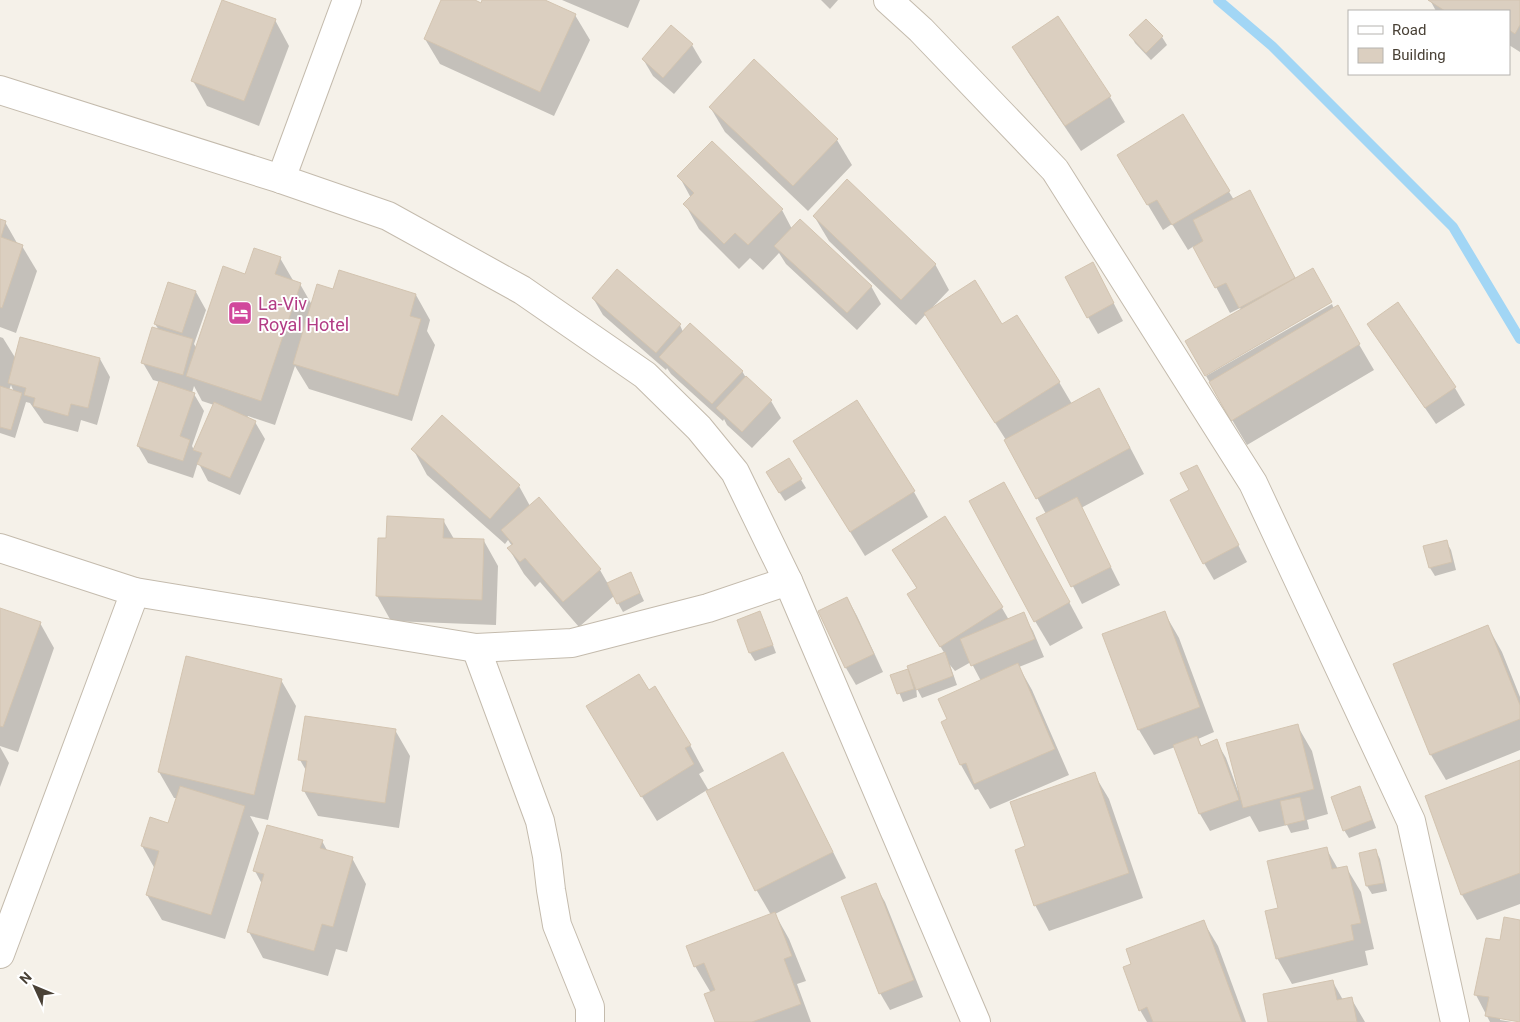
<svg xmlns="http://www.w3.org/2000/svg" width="1520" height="1022" font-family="Roboto,sans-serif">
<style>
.shadow{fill:#0003;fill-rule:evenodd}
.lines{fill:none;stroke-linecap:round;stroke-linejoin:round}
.stream{stroke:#a2d6f5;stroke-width:10}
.building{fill:#dbcfc0;stroke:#d3c4b0}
.minor-casing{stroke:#c4bbad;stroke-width:30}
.minor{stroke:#fff;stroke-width:28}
.labels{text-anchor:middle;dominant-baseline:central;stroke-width:4;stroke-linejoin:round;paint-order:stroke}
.hotel-label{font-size:18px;fill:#b23c85;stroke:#fff;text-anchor:start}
</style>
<rect width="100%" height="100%" fill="#f5f1e9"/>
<g class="shadow">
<path d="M443,0H472L482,4L484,0H542L575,15L590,40L554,116L440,64L425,39Z"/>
<path d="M562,0H640L628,28Z"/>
<path d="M821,0H838L830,9Z"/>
<path d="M1430,0H1520V52L1509,45V11H1436Z"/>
<path d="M1057,17L1110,97L1125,122L1081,151L1028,72L1014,47Z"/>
<path d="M275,20L289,46L259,126L207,106L193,81Z"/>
<path d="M1131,35L1162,37L1167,45L1151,60L1135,43Z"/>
<path d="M692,45L702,62L674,94L653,76L643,59Z"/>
<path d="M710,107L837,140L852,165L808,211L725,132Z"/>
<path d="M1183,116L1234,200L1249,192L1296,279L1242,311L1240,308L1230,313L1194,246L1188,250L1172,224L1163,230L1133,180Z"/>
<path d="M712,142L782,210L792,229L871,286L881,304L857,330L786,264L779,253L763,270L750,258L739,269L699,229L685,204L691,198L679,176Z"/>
<path d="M814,216L935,264L949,290L931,309L1002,326L1059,382L1072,404L1113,415L1144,474L1081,508L1120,585L1082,604L1038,518L1046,514L1006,440L926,314L916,325L829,241Z"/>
<path d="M0,221L5,222L17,243L22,246L37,271L16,333L0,327Z"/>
<path d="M280,258L294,282L300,284L312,305L334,290L416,295L430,320L427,331L435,345L412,421L309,389L295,366L275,425L248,416L247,418L255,422L265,439L240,495L208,481L198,462L193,478L148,463L138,446L160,382L153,380L143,363L159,330L155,324L169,283L196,292L206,310L194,344L197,349L246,275ZM194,386L202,401L214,405L194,450L192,446L204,411L194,394L192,393Z"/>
<path d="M1102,281L1123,321L1098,334L1088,317Z"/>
<path d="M593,298L680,325L683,332L742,371L745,376L771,401L781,418L752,448L727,425L724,419L723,421L671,374L667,368L666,370L603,315Z"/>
<path d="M1332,304L1334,309L1337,307L1374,370L1247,445L1206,376Z"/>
<path d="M0,337L3,338L16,359H100L110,377L97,425L81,420L78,432L44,423L30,403L26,402L15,438L0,433ZM11,385L14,392L9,390Z"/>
<path d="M1379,341L1455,388L1465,405L1436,424Z"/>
<path d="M442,417L519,486L530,506L538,499L600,570L608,584L635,582L644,601L623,612L614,596L579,627L540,582L535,587L524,574L509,549L512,546L508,540L505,544L427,475L413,449Z"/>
<path d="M794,441L914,492L928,517L865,556Z"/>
<path d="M789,460L806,488L785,501L772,481Z"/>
<path d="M1206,483L1247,562L1214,580L1204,563L1190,490Z"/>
<path d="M1019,509L1083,628L1050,646L1035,621Z"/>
<path d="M443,520L454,539L484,541L498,566L496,625L391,621L377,596L387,539Z"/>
<path d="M1446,541L1451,550L1456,570L1435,576L1430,568Z"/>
<path d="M894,550L1002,608L1009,620L1023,614L1033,631L1044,657L1019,667L1032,690L1069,775L990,809L978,789L975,790L961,765L949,720L981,681L971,662L955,671L950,665L957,685L922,698L916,687L917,697L903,702L892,675L910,670L945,654L924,620L917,589Z"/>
<path d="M847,598L857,616L883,672L856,685L846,668L820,611Z"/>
<path d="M0,609L40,623L54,648L18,752L0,746Z"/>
<path d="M760,612L764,621L776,653L755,661L750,653L738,620Z"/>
<path d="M1164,612L1179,638L1214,732L1198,739L1202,747L1216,741L1226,758L1238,791L1297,725L1312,751L1328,814L1307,820L1309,829L1291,833L1287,825L1259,832L1250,816L1210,831L1200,814L1175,747L1154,755L1139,730L1104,634Z"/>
<path d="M1488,627L1502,652L1520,697V750L1446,780L1431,755L1395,664Z"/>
<path d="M281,680L296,706L268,820L250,816L259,833L225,939L162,920L147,895L155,869L142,846L169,825L177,798H174L159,772Z"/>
<path d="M649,692L690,745L704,771L699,774L709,791L783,754L797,779L846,878L775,914L789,939L806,981L797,984L811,1022H716L711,993L695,966L771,915L757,891L707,790L657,821L602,732Z"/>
<path d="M395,730L410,756L399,828L318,816L304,791L307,772L300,760Z"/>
<path d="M0,747L9,763L0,787Z"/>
<path d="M1520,762V904L1477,920L1462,895L1426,797Z"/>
<path d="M1094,774L1109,799L1143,898L1049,931L1035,905L1027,847Z"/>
<path d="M1359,788L1364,796L1376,828L1349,838L1344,830Z"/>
<path d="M322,841L328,852L352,858L366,884L347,952L336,949L328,976L263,958L249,932L262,884L255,871Z"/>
<path d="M1326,848L1338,869L1346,867L1361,892L1374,949L1365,951L1368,965L1292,984L1277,958Z"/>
<path d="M1376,851L1380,859L1387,891L1372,894L1367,886Z"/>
<path d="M875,885L885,902L923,997L890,1010L880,993Z"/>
<path d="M1203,921L1218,946L1246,1022H1147L1140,1010Z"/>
<path d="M1520,922V1021L1500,1017V1020L1512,1022H1490L1476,995L1501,941Z"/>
<path d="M1333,982L1343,1000L1351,998L1365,1022H1270Z"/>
</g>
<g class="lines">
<path class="stream" d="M1218,0L1272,46L1453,227L1520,339"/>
</g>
<g class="building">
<path d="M222,0L276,19L244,101L191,81Z"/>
<path d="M441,0H475L481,3L482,0H545L576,14L540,92L424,39Z"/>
<path d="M1428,0H1520V25L1515,34L1509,30V11H1445Z"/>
<path d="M1058,16L1111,96L1065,126L1012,47Z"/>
<path d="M1146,19L1163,36L1146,53L1129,35Z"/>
<path d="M671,25L693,44L663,78L642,59Z"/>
<path d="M754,59L838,139L793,186L709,107Z"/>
<path d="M1183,114L1230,191L1172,225L1157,200L1147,205L1117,155Z"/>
<path d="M712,141L783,209L748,245L735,233L724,244L683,204L694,193L677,176Z"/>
<path d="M847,179L936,264L901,300L813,216Z"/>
<path d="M1250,190L1295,278L1239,308L1226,283L1215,288L1193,247L1203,241L1193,220Z"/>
<path d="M0,219L6,221L1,237L23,245L2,308L0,307Z"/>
<path d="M800,219L872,286L847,313L774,246Z"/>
<path d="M254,248L281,257L275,274L301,283L261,401L186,376L223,266L245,274Z"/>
<path d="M1093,262L1114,303L1087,318L1065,277Z"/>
<path d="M1313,268L1332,302L1205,376L1185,341Z"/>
<path d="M617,269L681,324L656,353L592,298Z"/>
<path d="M339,270L416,294L410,316L421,319L398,396L293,364L317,284L333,289Z"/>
<path d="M975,280L1002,324L1017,315L1060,382L995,423L924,313Z"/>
<path d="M168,282L196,291L182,333L154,324Z"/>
<path d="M1398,302L1456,387L1425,408L1367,324Z"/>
<path d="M1338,305L1360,344L1231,421L1209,382Z"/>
<path d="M690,323L743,371L712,404L659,357Z"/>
<path d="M152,327L193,339L183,375L141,363Z"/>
<path d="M20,337L100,358L88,408L71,404L68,416L33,406L35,398L24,395L26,388L8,383Z"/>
<path d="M746,376L772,400L742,432L716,408Z"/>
<path d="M159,381L195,393L180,436L190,440L183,461L137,446Z"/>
<path d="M0,386L22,393L11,430L0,427Z"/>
<path d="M1099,388L1130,448L1036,499L1004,440Z"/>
<path d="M857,400L915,491L850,532L793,441Z"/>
<path d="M214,402L256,421L230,478L197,464L202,453L193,450Z"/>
<path d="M442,415L520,485L490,519L411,449Z"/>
<path d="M789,458L802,479L779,493L766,472Z"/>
<path d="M1197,465L1239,545L1203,564L1170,500L1189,490L1180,473Z"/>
<path d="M1004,482L1070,602L1034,622L969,501Z"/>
<path d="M539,497L601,569L563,602L525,558L520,562L507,548L513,544L501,530Z"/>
<path d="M1077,497L1111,567L1071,587L1036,518Z"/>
<path d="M387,516L444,519L443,538L484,539L482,600L376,596L378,538H386Z"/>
<path d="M945,516L1003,607L940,647L907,594L917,588L892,550Z"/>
<path d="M1447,540L1452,562L1429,568L1423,546Z"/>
<path d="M631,572L640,593L617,604L607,583Z"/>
<path d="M847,597L874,654L845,668L818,611Z"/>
<path d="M0,608L41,622L3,727L0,726Z"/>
<path d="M760,611L773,645L749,653L737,620Z"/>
<path d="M1165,611L1200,707L1138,730L1102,634Z"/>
<path d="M1024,612L1035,639L971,666L960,639Z"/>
<path d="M1488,625L1520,705V719L1430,755L1393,664Z"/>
<path d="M945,652L953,676L916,690L907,666Z"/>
<path d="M186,656L282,679L254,795L158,772Z"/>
<path d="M1018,663L1055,749L974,784L966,763L960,765L941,722L947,719L938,699Z"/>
<path d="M908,669L914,689L897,694L890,675Z"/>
<path d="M639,674L649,690L655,686L691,745L685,748L694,764L641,797L586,706Z"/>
<path d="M305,716L396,729L385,803L302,791L307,761L298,760Z"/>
<path d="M1298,724L1314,789L1243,808L1226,743Z"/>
<path d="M1197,736L1201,746L1217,739L1239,800L1199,814L1173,745Z"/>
<path d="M783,752L833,852L755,891L706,791Z"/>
<path d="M1520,760V873L1461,895L1425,796Z"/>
<path d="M1095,772L1129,873L1034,906L1015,850L1025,846L1010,802Z"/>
<path d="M180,786L245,806L211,915L146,895L159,851L141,846L150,817L168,823Z"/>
<path d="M1360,786L1372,820L1343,831L1331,797Z"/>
<path d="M1300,797L1305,820L1285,825L1280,801Z"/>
<path d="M267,825L323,840L320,848L353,857L333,927L322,924L314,951L247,932L264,874L253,871Z"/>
<path d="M1327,847L1332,869L1347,866L1361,923L1351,925L1354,940L1276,959L1265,911L1278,908L1267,861Z"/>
<path d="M1376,849L1384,883L1366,886L1359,853Z"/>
<path d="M876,883L914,980L879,994L841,897Z"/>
<path d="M775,912L792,956L784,959L801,1004L752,1022H715L704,994L715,990L704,963L694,967L686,946Z"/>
<path d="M1504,917L1520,920V1022L1485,1016L1489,997L1474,995L1486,938L1500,940Z"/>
<path d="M1204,920L1242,1022H1153L1147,1007L1139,1011L1123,967L1131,964L1126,949Z"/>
<path d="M1333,980L1337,1000L1352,997L1357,1022H1268L1263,994Z"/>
</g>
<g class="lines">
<defs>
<g id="minor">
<path d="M888,0L921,30L1055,170L1253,483L1411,821L1455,1022"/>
<path d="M0,90L281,179L388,216L522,290L645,375L699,428L735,472L788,581L976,1022"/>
<path d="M281,179L347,0"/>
<path d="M0,548L135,592L476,648L572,643L708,608L788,581"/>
<path d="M476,648L540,821L547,856L551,890L557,925L590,1007V1022"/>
<path d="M0,954L135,592"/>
</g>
</defs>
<use href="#minor" class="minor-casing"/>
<use href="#minor" class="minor"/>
</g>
<defs>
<symbol id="hotel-square" viewBox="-11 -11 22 22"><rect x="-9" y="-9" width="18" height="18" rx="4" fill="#d1479c" stroke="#fff"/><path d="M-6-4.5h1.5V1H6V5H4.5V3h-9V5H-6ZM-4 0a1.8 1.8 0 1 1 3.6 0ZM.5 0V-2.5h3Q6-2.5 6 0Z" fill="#fff"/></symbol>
</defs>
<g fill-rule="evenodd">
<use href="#hotel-square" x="226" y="299" width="28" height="28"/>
</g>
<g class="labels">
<g class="hotel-label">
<text x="258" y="303">La-Viv<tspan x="258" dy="21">Royal Hotel</tspan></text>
</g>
</g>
<rect x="1348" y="10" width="162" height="65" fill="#ffffff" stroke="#b6b3af"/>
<rect x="1358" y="26" width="25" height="8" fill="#ffffff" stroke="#b6b3af"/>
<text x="1392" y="35" font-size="15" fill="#494136">Road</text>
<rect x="1358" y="48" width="25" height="15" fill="#dbcfc0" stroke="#b6b3af"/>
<text x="1392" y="60" font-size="15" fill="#494136">Building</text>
<g transform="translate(35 987) rotate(314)" stroke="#ffffff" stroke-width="4" paint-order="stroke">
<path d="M0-4L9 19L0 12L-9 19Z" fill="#494136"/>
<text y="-8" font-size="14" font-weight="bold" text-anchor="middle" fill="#494136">N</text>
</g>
</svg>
